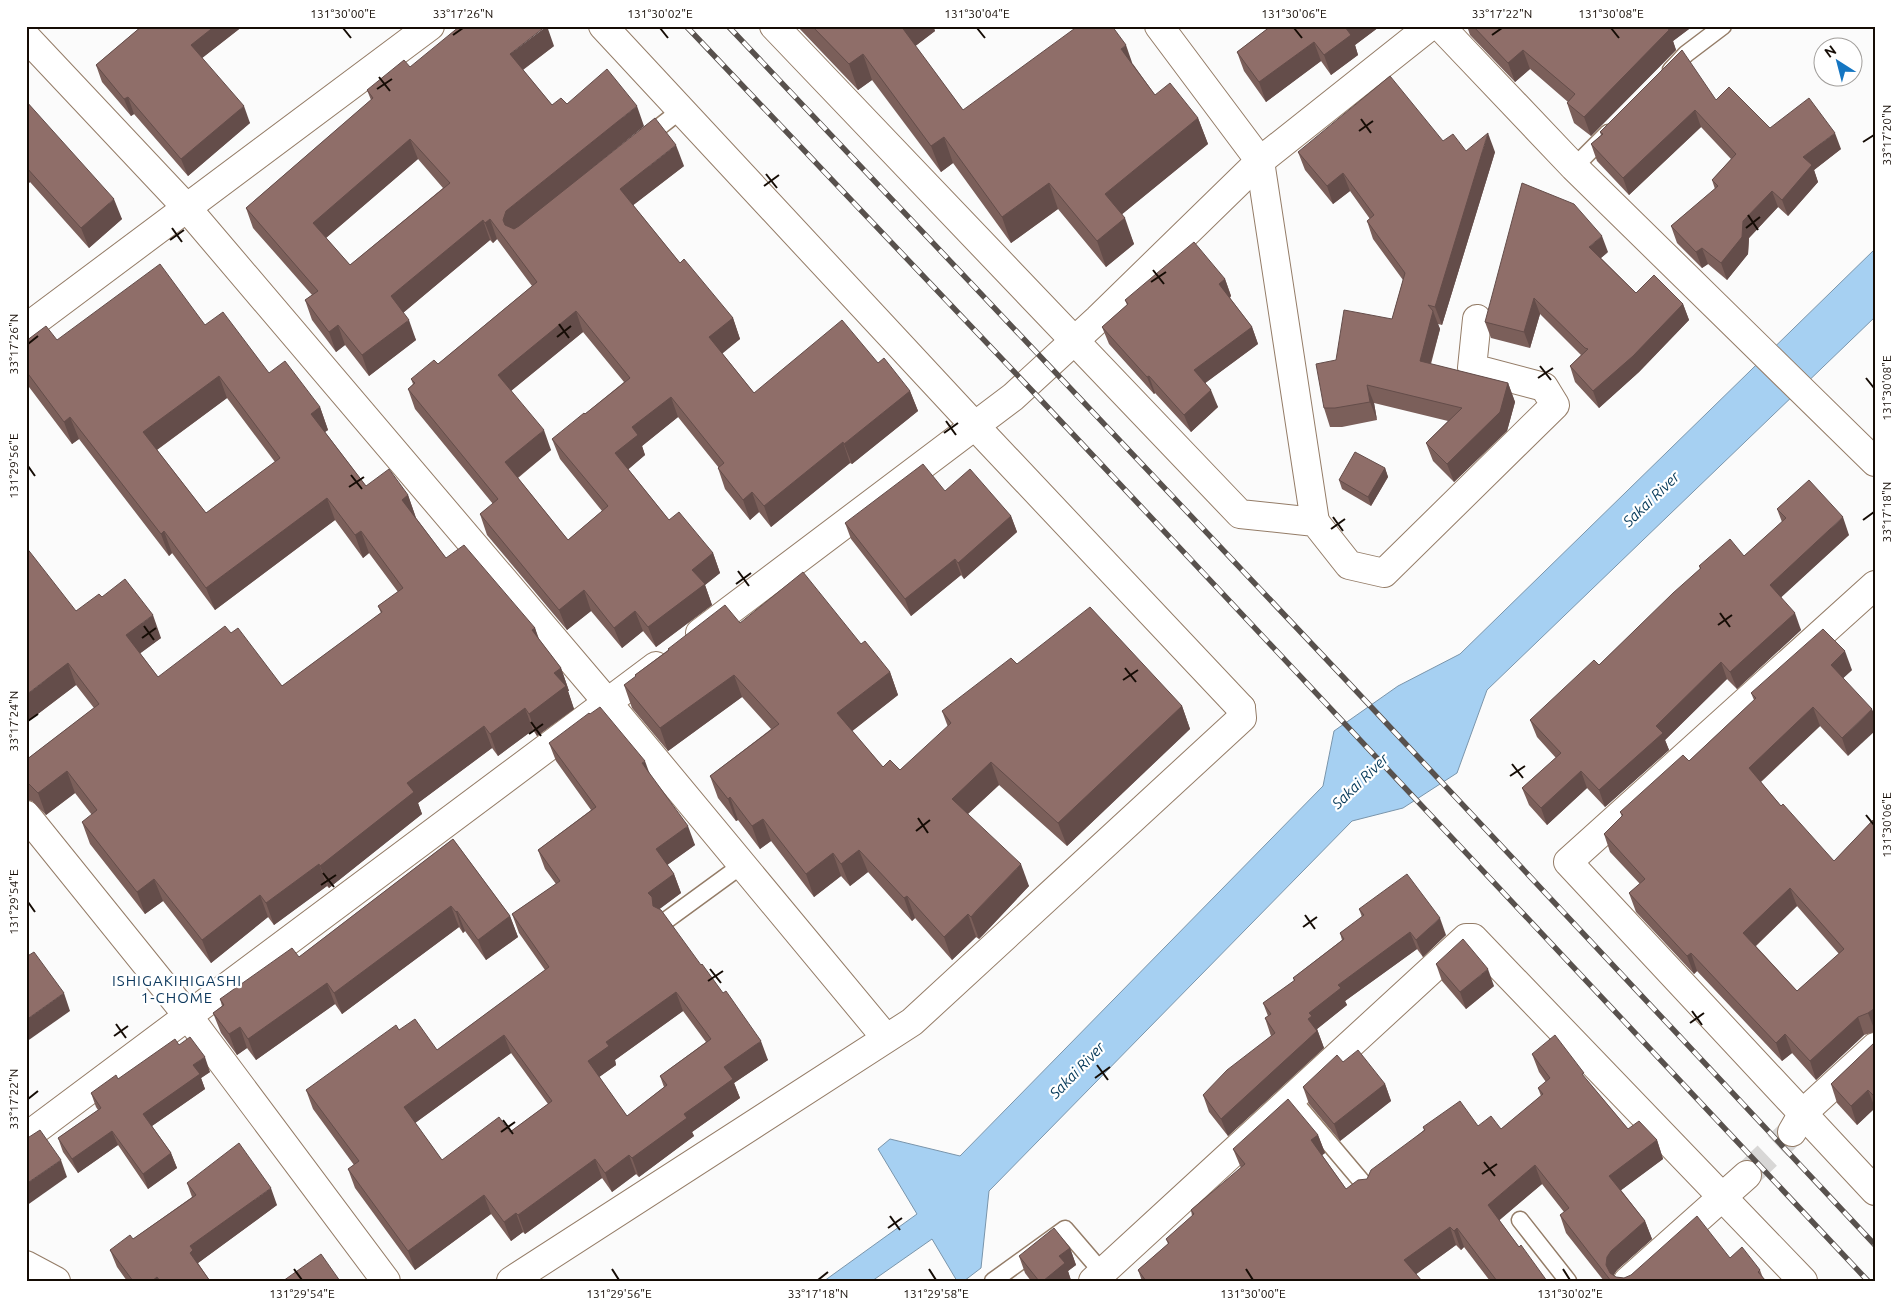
<svg xmlns="http://www.w3.org/2000/svg" width="1901" height="1307" font-family="Ubuntu,sans-serif">
<style>
.water{fill:#a6d0f2;stroke:#7a95ab}
.lines{fill:none;stroke-linecap:round;stroke-linejoin:round}
.minor-tunnel{stroke:#d8d7d6;stroke-width:28;stroke-dasharray:28 14;stroke-linecap:butt}
.service-casing{stroke:#947c67;stroke-width:19}
.minor-casing{stroke:#947c67;stroke-width:30}
.tertiary-casing{stroke:#947c67;stroke-width:30}
.service{stroke:#fff;stroke-width:16}
.minor{stroke:#fff;stroke-width:28}
.tertiary{stroke:#fff;stroke-width:28}
.rail-casing{stroke:#58514d;stroke-width:5.5}
.rail{stroke:#fff;stroke-width:4;stroke-dasharray:11;stroke-linecap:butt}
.wall{fill:#7b5f5a;fill-rule:evenodd}
.shaded-wall{fill:#644d4a}
.building{fill:#8f6e69;stroke:#644d4a;fill-rule:evenodd}
.ticks{fill:none;stroke:#150c05;stroke-width:2}
.labels{text-anchor:middle;dominant-baseline:central;stroke-width:4.5;stroke-linejoin:round;paint-order:stroke}
.water-label{font-size:15px;font-style:italic;fill:#053959;stroke:#fff}
.neighbourhood-label{font-size:15px;letter-spacing:1px;fill:#0c385d;stroke:#fff}
.neatline{fill:none;stroke:#150c05;stroke-width:2}
.ticks-label{font-size:12px;text-anchor:middle;fill:#150c05}
</style>
<rect width="100%" height="100%" fill="#fbfbfb"/>
<path class="water" d="M1875,249V317L1487,690L1457,773L1403,808L1352,821L989,1191L981,1268L964,1281H957L932,1239L872,1281H824L917,1214L878,1149L890,1139L960,1156L1323,786L1334,731L1398,686L1460,654Z"/>
<g class="lines">
<path class="minor-tunnel" d="M1747,1175L1792,1132"/>
<defs>
<g id="service">
<path d="M1671,70L1686,54L1723,26"/>
<path d="M644,139L681,110"/>
<path d="M1574,167L1608,133"/>
<path d="M668,919L742,865"/>
<path d="M1292,1099L1368,1189"/>
<path d="M1520,1220L1568,1281"/>
<path d="M993,1281L1065,1229L1102,1272"/>
</g>
<g id="minor">
<path d="M774,26L1240,514L1315,522L1349,565L1384,573L1555,405L1544,387L1472,368L1477,319"/>
<path d="M1440,26L1574,167L1875,462"/>
<path d="M1875,585L1568,862L1875,1191"/>
<path d="M700,633L1013,397L1098,319L1260,161L1430,26"/>
<path d="M1792,1132L1803,1113L1875,1047"/>
<path d="M26,1137L656,666"/>
<path d="M26,1265L56,1281"/>
<path d="M511,1281L912,1022L1242,718L1241,708"/>
<path d="M1093,1281L1466,938H1473L1803,1281"/>
<path d="M1628,1281L1747,1175"/>
</g>
<g id="tertiary">
<path d="M603,26L975,426L1241,708"/>
<path d="M1159,26L1260,161L1315,522"/>
<path d="M26,37L186,207L608,703L886,1038"/>
<path d="M26,328L430,26"/>
<path d="M26,815L188,1016L386,1281"/>
</g>
</defs>
<use href="#service" class="service-casing"/>
<use href="#minor" class="minor-casing"/>
<use href="#tertiary" class="tertiary-casing"/>
<use href="#service" class="service"/>
<use href="#minor" class="minor"/>
<use href="#tertiary" class="tertiary"/>
<defs>
<g id="rail">
<path d="M686,26L1039,398L1868,1281"/>
<path d="M728,26L1345,679L1875,1245"/>
</g>
</defs>
<use href="#rail" class="rail-casing"/>
<use href="#rail" class="rail"/>
</g>
<g class="wall">
<path d="M142,26H243L202,58L250,123L188,176L134,114L131,116L102,82L96,65Z"/>
<path d="M797,26H933L935,31L915,46L963,110L1133,64L1155,95L1198,118L1208,144L1122,214L1134,244L1106,267L1058,209L1011,243L953,163L941,172L872,80L858,90Z"/>
<path d="M1271,26H1378L1379,27L1355,45L1358,55L1331,75L1321,61L1266,102L1244,71L1237,52Z"/>
<path d="M1467,26H1693L1673,41L1676,50L1591,136L1574,123L1567,103L1568,102L1530,69L1515,82L1470,35Z"/>
<path d="M554,46L523,70L552,105L567,104L644,126L590,170L684,166L633,205L680,263L733,318L740,339L722,353L754,393L878,363L910,391L918,411L852,464L850,463L771,527L759,512L750,520L725,489L718,468H719L678,417L642,446L645,455L628,469L669,520L713,553L720,573L705,585L712,605L656,647L643,631L622,648L591,611L567,630L487,535L480,514L493,504L415,409L408,389L413,384L411,379L438,364L532,286L497,239L493,243L490,240L403,313L416,340L369,376L345,345L336,352L312,320L305,300L312,295L253,228L246,208L371,100L367,90L410,67ZM418,159L443,188L350,265L326,238ZM583,332L624,382L585,414L552,439L560,459L602,511L568,540L518,478L551,450L511,391Z"/>
<path d="M1716,100L1770,128L1841,149L1814,170L1818,182L1788,216L1778,207L1749,238L1748,254L1727,280L1708,264L1702,268L1677,243L1671,226L1715,189L1712,180L1731,159L1701,127L1629,195L1597,161L1591,144L1601,135L1600,132Z"/>
<path d="M26,101L122,219L89,248L30,182L26,185Z"/>
<path d="M1443,141L1466,151L1495,152L1442,325L1438,324L1440,329L1431,364L1508,383L1515,402L1507,431L1454,482L1433,461L1426,443L1448,421L1374,403L1377,420L1342,427H1330L1324,408L1336,360L1392,319L1403,280L1373,239L1367,221L1370,219L1350,191L1333,204L1305,170L1298,152Z"/>
<path d="M1608,252L1601,258L1636,293L1683,304L1689,320L1639,372L1599,408L1575,382L1570,366L1581,355L1540,314L1530,348L1491,338L1485,322Z"/>
<path d="M1225,279L1231,296L1230,298L1252,327L1258,344L1205,383L1218,407L1191,432L1155,393L1154,394L1109,344L1102,327L1127,305L1125,300Z"/>
<path d="M205,325L269,373L320,407L328,430L325,432L366,486L408,495L416,518L446,558L535,628L538,638L561,668L569,691H568L574,709L537,736L533,730L498,756L492,748L418,803L422,814L329,888L327,886L274,925L268,917L211,963L163,901L145,914L90,844L82,822L92,815L75,793L46,815L32,801L26,800V760L94,708L76,685L26,723L76,611L102,597L161,638L140,653L158,677L231,633L282,686L381,613L378,606L398,592L369,553L363,558L335,520L215,610L172,553L169,556L79,439L72,444L26,383V341L57,340ZM227,398L275,462L206,513L157,450Z"/>
<path d="M1385,468L1388,477L1371,506L1342,489L1339,480Z"/>
<path d="M945,491L1011,516L1017,532L964,579L961,575L911,616L851,539L845,523Z"/>
<path d="M1777,509L1849,535L1781,597L1801,630L1737,689L1727,679L1665,740L1669,750L1605,807L1587,788L1547,825L1529,805L1522,788L1556,758L1537,737L1530,720L1599,665L1700,569L1699,566L1744,556L1782,522Z"/>
<path d="M740,623L861,644L890,672L898,695L852,731L883,767L900,770L948,727L942,711L1017,664L1182,706L1190,729L1067,846L999,785L968,814L1029,886L984,934L979,939L976,937L952,960L915,918L912,921L868,872L850,886L841,876L814,897L771,841L760,849L738,820L736,821L718,798L710,776L771,729L742,697L668,751L632,708L624,685L636,677L635,675L668,650V649Z"/>
<path d="M1852,670L1843,678L1848,756L1820,726L1761,782L1781,806L1834,861L1875,818V1032L1864,1035L1816,1080L1792,1053L1782,1061L1697,971L1694,974L1636,912L1629,893L1640,884L1610,852L1604,834L1622,817L1620,812L1689,761L1754,700L1751,693ZM1797,906L1839,954L1797,991L1756,946Z"/>
<path d="M549,743L648,771L695,845L667,865L674,874L681,893L659,909L768,1060L734,1083L740,1098L692,1132L694,1136L639,1177L636,1174L612,1192L602,1178L525,1234L523,1232L511,1241L491,1214L415,1270L355,1188L348,1169L354,1165L313,1109L306,1090L399,1030L437,1050L545,970L519,933L512,914L556,884L545,869L538,850L591,810L556,761ZM683,1011L706,1042L660,1076L664,1087L627,1116L599,1077L616,1065L615,1060ZM511,1053L548,1104L510,1132L442,1160L415,1123Z"/>
<path d="M453,839L510,916L518,937L486,960L465,931L463,933L459,927L342,1014L335,1004L256,1060L247,1048L237,1055L221,1033L213,1013L222,1006L220,999L299,957Z"/>
<path d="M1359,909L1446,935L1423,957L1417,949L1345,1001L1347,1005L1317,1029L1324,1048L1228,1136L1209,1112L1203,1095L1271,1036L1265,1018L1268,1016L1263,1003L1294,981L1293,978L1342,940L1340,933L1362,917Z"/>
<path d="M1436,964L1494,986L1466,1009L1442,981Z"/>
<path d="M1875,1042V1108L1857,1125L1837,1103L1831,1084Z"/>
<path d="M179,1045L210,1072L201,1078L205,1089L152,1126L171,1153L177,1168L148,1189L118,1145L78,1173L63,1152L58,1138L98,1110L96,1107L91,1093L118,1079Z"/>
<path d="M1532,1054L1586,1079L1628,1129L1657,1140L1663,1159L1621,1190L1645,1221L1652,1239L1617,1270L1613,1276L1616,1277L1624,1278L1730,1258L1760,1270L1763,1278L1766,1281H1604L1566,1233L1560,1215L1564,1212L1542,1184L1499,1220L1519,1247L1547,1281H1490L1464,1247L1461,1250L1456,1245L1416,1274L1422,1281H1142L1138,1270L1168,1244L1166,1239L1192,1216L1191,1210L1241,1168L1233,1149L1318,1135L1325,1153L1322,1155L1346,1189L1367,1179L1424,1130L1423,1127L1478,1126L1501,1129L1541,1096L1538,1088L1546,1082L1539,1072Z"/>
<path d="M1343,1062L1385,1084L1391,1101L1340,1141L1309,1104L1303,1087Z"/>
<path d="M187,1183L277,1205L198,1263L210,1281H127L117,1267L110,1250L133,1239L192,1197Z"/>
<path d="M1070,1248L1076,1265L1068,1271L1071,1281H1031L1025,1273L1019,1256Z"/>
</g>
<g class="shaded-wall">
<path d="M215,26H243L197,62L191,45Z"/>
<path d="M547,26L554,46L517,74L510,54Z"/>
<path d="M900,26H933L935,31L909,51Z"/>
<path d="M1347,26H1378L1379,27L1355,45L1358,55L1331,75L1324,55Z"/>
<path d="M1666,26H1693L1673,41L1676,50L1591,136L1584,117Z"/>
<path d="M1314,42L1321,61L1266,102L1259,82Z"/>
<path d="M1126,45L1135,71L1121,49Z"/>
<path d="M1523,50L1530,69L1515,82L1508,63Z"/>
<path d="M863,54L872,80L858,90L849,64Z"/>
<path d="M128,97L134,114L131,116L124,99Z"/>
<path d="M244,106L250,123L188,176L181,159Z"/>
<path d="M637,106L644,126L514,231L510,240L503,220L506,211Z"/>
<path d="M1695,110L1701,127L1629,195L1623,178Z"/>
<path d="M1198,118L1208,144L1115,220L1105,194Z"/>
<path d="M1488,133L1495,152L1442,325L1435,307Z"/>
<path d="M1835,133L1841,149L1814,170L1818,182L1788,216L1782,200L1803,157Z"/>
<path d="M944,137L953,163L941,172L931,146Z"/>
<path d="M410,139L418,159L320,243L313,223Z"/>
<path d="M676,145L684,166L627,210L620,189Z"/>
<path d="M26,173L30,182L26,185Z"/>
<path d="M1343,173L1350,191L1333,204L1327,186Z"/>
<path d="M1049,183L1058,209L1011,243L1002,217Z"/>
<path d="M1772,191L1778,207L1749,238L1748,254L1727,280L1721,263L1743,221Z"/>
<path d="M114,199L122,219L89,248L81,228Z"/>
<path d="M1125,218L1134,244L1106,267L1097,241Z"/>
<path d="M490,219L497,239L493,243L485,223Z"/>
<path d="M483,220L490,240L398,317L391,296Z"/>
<path d="M1602,236L1608,252L1595,263L1589,247Z"/>
<path d="M1702,248L1708,264L1702,268L1696,252Z"/>
<path d="M1225,279L1231,296L1225,301L1219,284Z"/>
<path d="M1534,298L1540,314L1530,348L1524,332Z"/>
<path d="M1683,304L1689,320L1639,372L1599,408L1593,391Z"/>
<path d="M576,311L583,332L506,395L498,375Z"/>
<path d="M1433,311L1440,329L1426,379L1420,361Z"/>
<path d="M733,318L740,339L717,358L709,337Z"/>
<path d="M409,320L416,340L369,376L362,355Z"/>
<path d="M338,325L345,345L336,352L329,332Z"/>
<path d="M1252,327L1258,344L1200,387L1194,370Z"/>
<path d="M219,376L227,398L151,454L143,432Z"/>
<path d="M1149,376L1155,393L1154,394L1147,377Z"/>
<path d="M1508,383L1515,402L1507,431L1454,482L1447,464Z"/>
<path d="M1367,385L1374,403L1377,420L1370,402Z"/>
<path d="M1211,390L1218,407L1191,432L1184,415Z"/>
<path d="M910,391L918,411L852,464L844,444Z"/>
<path d="M671,397L678,417L642,446L645,455L623,474L615,453L632,427Z"/>
<path d="M320,407L328,430L319,436L311,414Z"/>
<path d="M70,417L79,439L72,444L64,422Z"/>
<path d="M544,430L551,450L512,482L505,462Z"/>
<path d="M843,442L850,463L771,527L764,506Z"/>
<path d="M1385,468L1388,477L1371,506L1368,497Z"/>
<path d="M752,492L759,512L750,520L743,500Z"/>
<path d="M408,495L416,518L410,522L402,500Z"/>
<path d="M327,498L335,520L215,610L206,588Z"/>
<path d="M1011,516L1017,532L964,579L958,563Z"/>
<path d="M1843,517L1849,535L1776,602L1770,585Z"/>
<path d="M164,531L172,553L169,556L161,534Z"/>
<path d="M361,531L369,553L363,558L355,535Z"/>
<path d="M713,553L720,573L705,585L712,605L656,647L648,627L692,570Z"/>
<path d="M955,559L961,575L911,616L905,599Z"/>
<path d="M584,590L591,611L567,630L559,610Z"/>
<path d="M635,611L643,631L622,648L614,628Z"/>
<path d="M1795,613L1801,630L1737,689L1730,672Z"/>
<path d="M153,615L161,638L134,658L126,635Z"/>
<path d="M535,628L543,650L532,630Z"/>
<path d="M1845,651L1852,670L1838,683L1831,665Z"/>
<path d="M1721,662L1727,679L1665,740L1669,750L1605,807L1599,790L1656,726Z"/>
<path d="M68,663L76,685L26,723V695Z"/>
<path d="M561,668L569,691H568L574,709L537,736L529,714L554,673Z"/>
<path d="M890,672L898,695L846,736L837,713Z"/>
<path d="M734,675L742,697L668,751L660,728Z"/>
<path d="M1182,706L1190,729L1067,846L1058,823Z"/>
<path d="M1813,707L1820,726L1756,786L1749,768Z"/>
<path d="M525,708L533,730L498,756L490,734Z"/>
<path d="M1872,709L1875,716V731L1848,756L1842,738Z"/>
<path d="M484,726L492,748L418,803L422,814L329,888L320,866L407,783Z"/>
<path d="M645,761L652,780L642,763Z"/>
<path d="M991,762L999,785L960,821L952,799Z"/>
<path d="M67,771L75,793L46,815L38,793Z"/>
<path d="M1581,771L1587,788L1547,825L1541,808Z"/>
<path d="M730,797L738,820L736,821L728,799Z"/>
<path d="M763,819L771,841L760,849L752,826Z"/>
<path d="M688,826L695,845L663,868L656,849Z"/>
<path d="M859,850L868,872L850,886L841,864Z"/>
<path d="M833,853L841,876L814,897L806,874Z"/>
<path d="M319,864L327,886L274,925L266,903Z"/>
<path d="M1021,864L1029,886L979,939L971,917Z"/>
<path d="M674,874L681,893L657,911L660,924L648,893Z"/>
<path d="M154,879L163,901L145,914L137,892Z"/>
<path d="M1790,888L1797,906L1750,951L1743,933Z"/>
<path d="M260,895L268,917L211,963L202,940Z"/>
<path d="M907,896L915,918L912,921L904,898Z"/>
<path d="M451,906L459,927L342,1014L334,993Z"/>
<path d="M457,911L465,931L463,933L456,912Z"/>
<path d="M968,914L976,937L952,960L944,937Z"/>
<path d="M510,916L518,937L486,960L478,940Z"/>
<path d="M1440,918L1446,935L1423,957L1416,940Z"/>
<path d="M1410,932L1417,949L1345,1001L1347,1005L1317,1029L1324,1048L1228,1136L1221,1119L1308,1019L1309,1013L1338,985Z"/>
<path d="M1691,953L1697,971L1694,974L1687,956Z"/>
<path d="M1488,969L1494,986L1466,1009L1460,992Z"/>
<path d="M327,983L335,1004L256,1060L248,1039Z"/>
<path d="M676,992L683,1011L615,1060L616,1065L595,1080L588,1061L606,1042Z"/>
<path d="M64,993L70,1011L26,1042V1020Z"/>
<path d="M1875,1008V1031L1868,1013Z"/>
<path d="M1858,1017L1864,1035L1816,1080L1810,1061Z"/>
<path d="M240,1027L247,1048L237,1055L229,1034Z"/>
<path d="M1785,1034L1792,1053L1782,1061L1776,1043Z"/>
<path d="M504,1035L511,1053L411,1126L404,1107Z"/>
<path d="M761,1041L768,1060L734,1083L740,1098L692,1132L694,1136L639,1177L632,1158L684,1114L724,1067Z"/>
<path d="M205,1057L210,1072L201,1078L205,1089L149,1128L143,1114L193,1065Z"/>
<path d="M1385,1084L1391,1101L1340,1141L1334,1124Z"/>
<path d="M1868,1090L1875,1108L1857,1125L1851,1106Z"/>
<path d="M112,1131L118,1145L78,1173L72,1159Z"/>
<path d="M1318,1135L1325,1153L1317,1159L1311,1140Z"/>
<path d="M1657,1140L1663,1159L1616,1194L1609,1176Z"/>
<path d="M171,1153L177,1168L148,1189L143,1174Z"/>
<path d="M629,1155L636,1174L612,1192L605,1173Z"/>
<path d="M595,1159L602,1178L525,1234L518,1215Z"/>
<path d="M61,1160L67,1177L26,1206V1184Z"/>
<path d="M1535,1165L1542,1184L1495,1224L1488,1205Z"/>
<path d="M271,1188L277,1205L198,1263L199,1268L190,1253V1246Z"/>
<path d="M484,1195L491,1214L415,1270L408,1251Z"/>
<path d="M516,1213L523,1232L511,1241L504,1222Z"/>
<path d="M1645,1221L1652,1239L1617,1270L1613,1276V1281L1606,1265L1607,1257L1611,1251Z"/>
<path d="M1450,1227L1456,1245L1411,1278L1404,1260Z"/>
<path d="M1457,1228L1464,1247L1461,1250L1454,1231Z"/>
<path d="M1070,1248L1076,1265L1068,1271L1071,1280L1043,1281L1059,1256Z"/>
<path d="M157,1277L159,1281H152Z"/>
</g>
<g class="building">
<path d="M142,26H215L191,45L244,106L181,159L128,97L124,99L96,65Z"/>
<path d="M460,26H546L510,54L552,105L561,98L567,104L607,69L637,106L506,211L503,220L505,225L514,229L519,226L655,118L676,145L620,189L680,263L684,259L733,318L709,337L754,393L842,320L878,363L884,358L910,391L844,444L843,442L764,506L752,492L743,500L718,468L724,463L671,397L632,427L638,435L615,453L669,520L679,512L713,553L692,570L705,584L648,627L635,611L614,628L584,590L559,610L480,514L498,499L408,389L415,383L411,379L434,360L438,364L537,282L490,219L485,223L483,220L391,296L409,320L362,355L338,325L329,332L305,300L318,291L246,208L373,98L367,90L404,60L410,67ZM410,139L450,183L350,265L313,223ZM576,311L630,378L585,414L584,413L552,439L608,506L568,540L505,462L544,430L498,375Z"/>
<path d="M812,26H901L963,110L1078,26H1112L1126,45L1121,49L1155,95L1170,83L1198,118L1105,194L1125,218L1097,241L1049,183L1002,217L944,137L931,146L863,54L849,64Z"/>
<path d="M1271,26H1347L1345,27L1351,35L1324,55L1314,42L1259,82L1237,52Z"/>
<path d="M1473,26H1667L1669,30L1584,117L1567,103L1575,94L1523,50L1508,63Z"/>
<path d="M1682,50L1716,100L1729,87L1770,128L1809,98L1835,133L1803,157L1812,165L1782,200L1772,191L1743,221L1742,237L1721,263L1702,248L1696,252L1671,226L1718,186L1712,180L1736,154L1695,110L1623,178L1591,144L1603,134L1600,132Z"/>
<path d="M1390,76L1443,141L1453,134L1466,151L1488,133L1435,307L1428,305L1433,311L1420,361L1508,383L1500,412L1447,464L1426,443L1462,408L1367,385L1370,402L1335,408H1324L1316,364L1336,360L1344,310L1392,319L1405,273L1367,221L1374,215L1343,173L1327,186L1298,152Z"/>
<path d="M26,101L114,199L81,228L26,167Z"/>
<path d="M1522,183L1574,204L1602,236L1589,247L1636,293L1654,275L1683,304L1633,356L1593,391L1570,366L1588,349L1585,348L1534,298L1524,332L1485,322Z"/>
<path d="M1194,242L1225,279L1219,284L1252,327L1194,370L1211,390L1184,415L1149,376L1147,377L1102,327L1128,304L1125,300Z"/>
<path d="M160,264L205,325L223,312L269,373L285,361L320,407L311,414L366,486L389,469L408,495L402,500L446,558L464,545L535,628L532,630L561,668L554,673L566,686L529,714L525,708L490,734L484,726L407,783L414,792L320,866L319,864L266,903L260,895L202,940L154,879L137,892L82,822L97,810L67,771L38,793L26,781V760L99,704L68,663L26,695V547L76,611L99,594L102,597L125,579L153,615L126,635L158,677L225,626L231,633L238,628L282,686L382,612L378,606L403,588L361,531L355,535L327,498L206,588L164,531L161,534L70,417L64,422L26,371V341L46,326L57,340ZM219,376L280,458L206,513L143,432Z"/>
<path d="M1355,452L1385,468L1368,497L1339,480Z"/>
<path d="M923,464L945,491L970,469L1011,516L958,563L955,559L905,599L845,523Z"/>
<path d="M1809,480L1843,517L1770,585L1795,613L1730,672L1721,662L1656,726L1663,733L1599,790L1581,771L1541,808L1522,788L1561,753L1530,720L1594,660L1599,665L1673,593L1701,568L1699,566L1730,539L1744,556L1786,518L1777,509Z"/>
<path d="M803,572L861,644L865,641L890,672L837,713L883,767L890,760L900,770L951,723L942,711L1011,658L1017,664L1090,607L1182,706L1058,823L991,762L952,799L1021,864L976,911L971,917L968,914L944,937L907,896L904,898L859,850L841,864L833,853L806,874L763,819L752,826L730,797L728,799L710,776L779,724L734,675L660,728L624,685L636,676L635,675L669,650L668,649L725,605L740,623Z"/>
<path d="M1823,629L1845,651L1831,665L1872,709L1842,738L1813,707L1749,768L1781,806L1783,804L1834,861L1875,818V1008L1868,1013L1858,1017L1810,1061L1785,1034L1776,1043L1691,953L1687,956L1629,893L1645,879L1604,834L1623,815L1620,812L1683,755L1689,761L1756,698L1751,693ZM1790,888L1844,949L1797,991L1743,933Z"/>
<path d="M600,707L645,761L642,763L688,826L656,849L674,874L648,893L652,897L653,906L661,910L701,965L702,964L723,993L726,991L761,1041L724,1067L733,1079L684,1114L687,1118L632,1158L629,1155L605,1173L595,1159L518,1215L516,1213L504,1222L484,1195L408,1251L348,1169L359,1161L306,1090L396,1025L399,1030L415,1019L437,1050L549,967L512,914L560,881L538,850L596,807L549,743L589,713L590,714ZM676,992L711,1039L660,1076L667,1085L627,1116L588,1061L609,1046L606,1042ZM504,1035L552,1101L510,1132L499,1117L442,1160L404,1107Z"/>
<path d="M453,839L510,916L478,940L457,911L456,912L451,906L334,993L327,983L248,1039L240,1027L229,1034L213,1013L224,1005L220,999L292,948L299,957Z"/>
<path d="M1407,874L1440,918L1416,940L1410,932L1338,985L1341,988L1309,1013L1312,1016L1308,1019L1317,1031L1221,1119L1203,1095L1227,1070L1275,1033L1265,1018L1271,1014L1263,1003L1295,980L1293,978L1344,939L1340,933L1364,915L1359,909Z"/>
<path d="M1463,939L1488,969L1460,992L1436,964Z"/>
<path d="M34,952L64,993L26,1020V957Z"/>
<path d="M1555,1035L1584,1073L1582,1074L1628,1129L1639,1121L1657,1140L1609,1176L1645,1221L1611,1251L1607,1257L1606,1265L1610,1273L1616,1277L1624,1278L1631,1275L1697,1216L1730,1258L1742,1247L1760,1270L1758,1272L1766,1281H1611L1560,1215L1569,1208L1535,1165L1488,1205L1519,1247L1521,1245L1547,1281H1497L1457,1228L1454,1231L1450,1227L1404,1260L1422,1281H1146L1138,1270L1169,1243L1166,1239L1194,1214L1191,1210L1245,1164L1233,1149L1288,1099L1318,1135L1311,1140L1346,1189L1358,1180L1367,1179L1371,1170L1425,1130L1423,1127L1460,1101L1478,1126L1491,1116L1501,1129L1543,1094L1538,1088L1550,1078L1532,1054Z"/>
<path d="M190,1037L205,1057L193,1065L200,1074L143,1114L171,1153L143,1174L112,1131L72,1159L58,1138L101,1108L91,1093L116,1075L118,1079L175,1039L179,1045Z"/>
<path d="M1875,1042V1097L1868,1090L1851,1106L1831,1084Z"/>
<path d="M1358,1050L1385,1084L1334,1124L1303,1087L1337,1055L1343,1062Z"/>
<path d="M40,1130L61,1160L26,1184V1139Z"/>
<path d="M239,1143L271,1188L190,1246L193,1250L190,1253L210,1281H160L157,1277L152,1281H133L110,1250L130,1235L133,1239L196,1195L187,1183Z"/>
<path d="M1054,1228L1070,1248L1059,1256L1065,1263L1043,1281H1039L1019,1256Z"/>
<path d="M321,1254L340,1281H283Z"/>
</g>
<path class="ticks" d="M343,28L351,38M660,28L668,38M977,28L985,38M1294,28L1302,38M1611,28L1619,38M453,35L463,28M1492,35L1502,28M379,77L390,91M377,89L392,79M1361,119L1371,133M1359,131L1373,121M1863,142L1874,135M766,174L777,188M764,186L779,175M1748,215L1758,230M172,228L182,242M1746,228L1760,217M170,240L184,230M1153,270L1164,284M1151,282L1166,272M559,324L569,338M557,337L571,326M28,344L38,336M1540,366L1551,380M1538,378L1553,368M1866,378L1874,388M946,421L956,435M944,433L958,423M28,466L35,476M351,475L362,489M349,487L364,477M1333,517L1343,531M1863,520L1874,512M1331,529L1345,519M738,571L749,586M736,584L751,573M1720,613L1730,627M1718,625L1732,615M144,626L154,640M142,638L156,628M1125,668L1136,682M1123,680L1138,670M28,721L38,714M531,722L541,736M529,734L543,724M1512,764L1523,778M1510,776L1525,766M1866,815L1874,825M918,818L928,833M916,831L930,820M323,873L334,887M321,885L336,875M28,902L35,912M1305,915L1315,929M1303,927L1317,917M710,969L721,983M708,981L723,971M1692,1011L1702,1025M1690,1023L1704,1013M116,1024L126,1038M114,1036L128,1026M1097,1065L1108,1080M1095,1078L1110,1067M28,1099L38,1091M503,1120L513,1134M501,1132L515,1122M1484,1162L1495,1176M1482,1174L1497,1164M890,1216L900,1230M888,1228L902,1218M294,1269L302,1280M612,1269L619,1280M929,1269L936,1280M1246,1269L1253,1280M1563,1269L1570,1280M818,1280L828,1272"/>
<g class="labels">
<g class="water-label">
<text transform="translate(1651 499) rotate(-44)">Sakai River</text>
<text transform="translate(1360 781) rotate(-44)">Sakai River</text>
<text transform="translate(1077 1070) rotate(-46)">Sakai River</text>
</g>
<g class="neighbourhood-label">
<text x="177" y="980">ISHIGAKIHIGASHI<tspan x="177" dy="17">1-CHOME</tspan></text>
</g>
</g>
<rect width="1901" height="1307" fill="none" stroke="#ffffff" stroke-width="55"/>
<g transform="translate(1838 62) rotate(324)"><circle r="24" fill="#ffffff" stroke="#a19e9b"/>
<path d="M0-4L9 19L0 12L-9 19Z" fill="#1576c2"/>
<text y="-8" font-size="14" font-weight="bold" text-anchor="middle" fill="#150c05">N</text>
</g>
<rect x="28" y="28" width="1846" height="1252" class="neatline"/>
<g class="ticks-label">
<text x="343" y="18">131°30'00"E</text>
<text x="463" y="18">33°17'26"N</text>
<text x="660" y="18">131°30'02"E</text>
<text x="977" y="18">131°30'04"E</text>
<text x="1294" y="18">131°30'06"E</text>
<text x="1502" y="18">33°17'22"N</text>
<text x="1611" y="18">131°30'08"E</text>
<text transform="translate(1887 135) rotate(-90)" y="4">33°17'20"N</text>
<text transform="translate(14 344) rotate(-90)" y="4">33°17'26"N</text>
<text transform="translate(1887 388) rotate(-90)" y="4">131°30'08"E</text>
<text transform="translate(14 466) rotate(-90)" y="4">131°29'56"E</text>
<text transform="translate(1887 512) rotate(-90)" y="4">33°17'18"N</text>
<text transform="translate(14 721) rotate(-90)" y="4">33°17'24"N</text>
<text transform="translate(1887 825) rotate(-90)" y="4">131°30'06"E</text>
<text transform="translate(14 902) rotate(-90)" y="4">131°29'54"E</text>
<text transform="translate(14 1099) rotate(-90)" y="4">33°17'22"N</text>
<text x="302" y="1298">131°29'54"E</text>
<text x="619" y="1298">131°29'56"E</text>
<text x="818" y="1298">33°17'18"N</text>
<text x="936" y="1298">131°29'58"E</text>
<text x="1253" y="1298">131°30'00"E</text>
<text x="1570" y="1298">131°30'02"E</text>
</g>
</svg>
